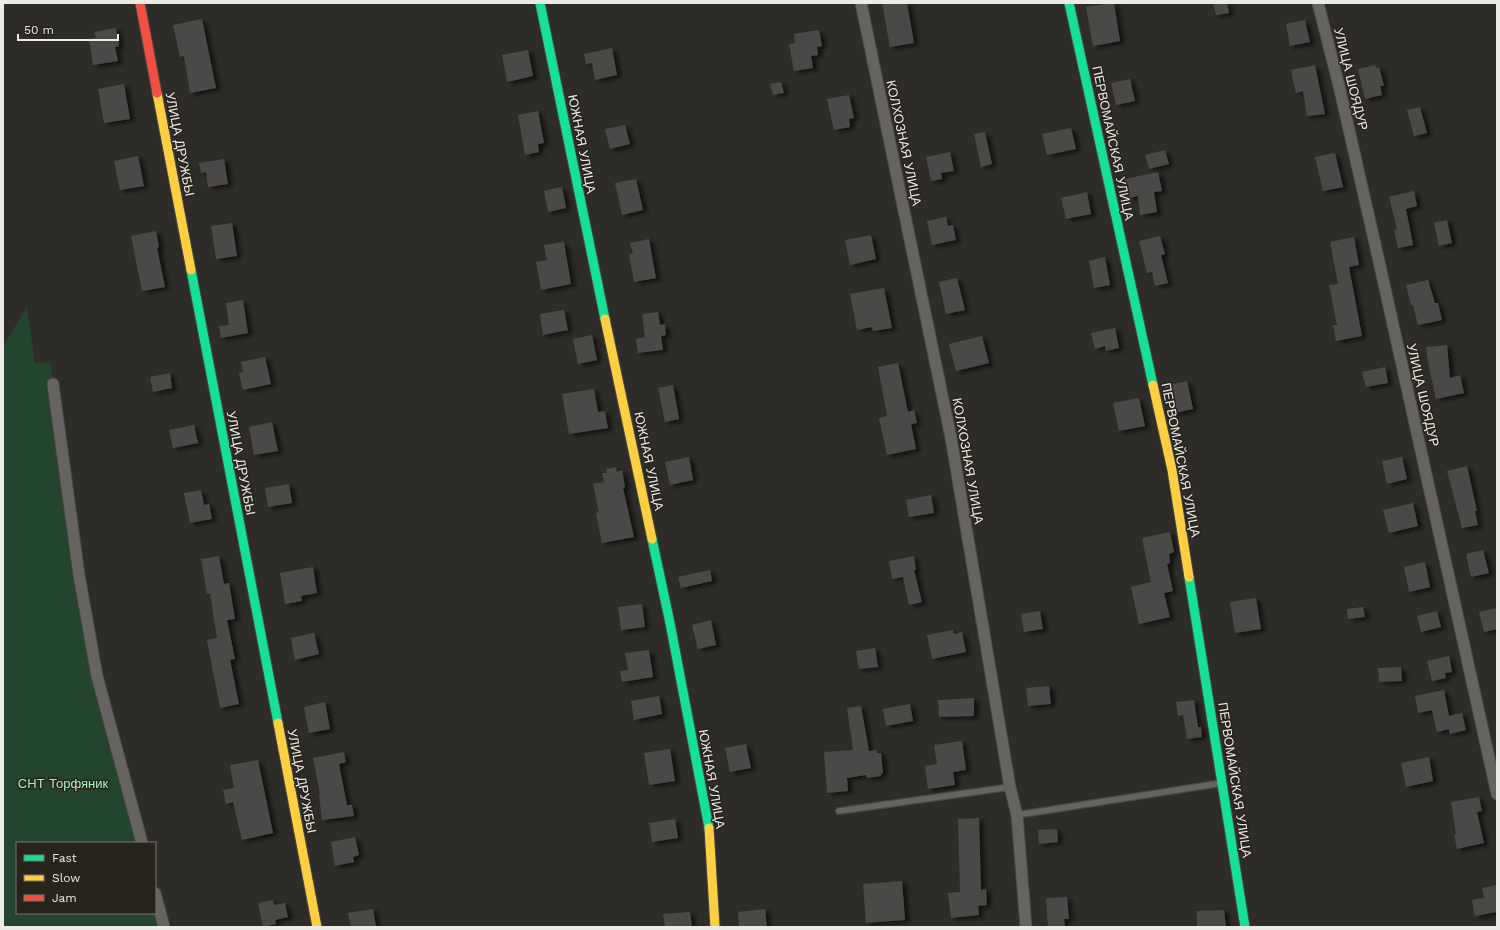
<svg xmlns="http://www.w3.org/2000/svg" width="1500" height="930" font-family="'Work Sans',sans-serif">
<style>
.green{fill:#23442d}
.building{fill:#4b4946;filter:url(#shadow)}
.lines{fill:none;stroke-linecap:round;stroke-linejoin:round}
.lane-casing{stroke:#4a4844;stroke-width:8}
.street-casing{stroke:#4a4844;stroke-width:13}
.fast-casing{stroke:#4a4844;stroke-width:11}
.slow-casing{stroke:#4a4844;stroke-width:11}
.jam-casing{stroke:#4a4844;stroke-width:11}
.lane{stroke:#666461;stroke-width:5.5}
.street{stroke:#666461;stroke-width:11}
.fast{stroke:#16e098;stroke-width:9}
.slow{stroke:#ffcf43;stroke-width:9}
.jam{stroke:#f24e42;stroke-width:9}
.labels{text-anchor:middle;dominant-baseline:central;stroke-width:3;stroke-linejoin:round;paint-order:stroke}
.street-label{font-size:13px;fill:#edebe6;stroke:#27241c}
.park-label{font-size:13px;fill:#a4f4bb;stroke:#27241c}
</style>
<defs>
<filter id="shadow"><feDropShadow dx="4.5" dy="2.5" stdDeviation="2" flood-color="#0009"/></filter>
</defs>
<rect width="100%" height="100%" fill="#2e2c29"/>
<path class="green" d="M27,307L35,363L50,362L79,575L142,843H17V913H155L164,927H3V346Z"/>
<g class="building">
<path d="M882,3H907L914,43L890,47Z"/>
<path d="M1114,3L1120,41L1093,46L1086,7Z"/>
<path d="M1213,3H1227L1229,13L1216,15Z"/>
<path d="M202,19L216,88L190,93L184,56L180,57L173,25Z"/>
<path d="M1305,20L1310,42L1290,46L1286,24Z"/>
<path d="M116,28L119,46L115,47L118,61L93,65L89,39L96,38L94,32Z"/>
<path d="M819,30L822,46L817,47L818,55L811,56L813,68L794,71L789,44L795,43L794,34Z"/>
<path d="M612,48L617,75L595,80L592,63L586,64L584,54Z"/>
<path d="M528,50L533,76L507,82L502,55Z"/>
<path d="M1315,65L1325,114L1307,116L1303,91L1296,93L1291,70Z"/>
<path d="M1375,65L1376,68L1379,67L1384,86H1380L1382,95L1365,99L1358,69Z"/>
<path d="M1130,79L1135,101L1116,105L1111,83Z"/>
<path d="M781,82L784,93L773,95L770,84Z"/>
<path d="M124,84L130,119L104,123L98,89Z"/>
<path d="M849,95L854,118L849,119L850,127L834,130L827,99Z"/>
<path d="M1420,107L1427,133L1414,136L1407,110Z"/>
<path d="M538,111L544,143L538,144L539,152L525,155L518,115Z"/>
<path d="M625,125L630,144L610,149L605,129Z"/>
<path d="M1071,128L1076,149L1047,155L1042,134Z"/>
<path d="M985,132L992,164L981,167L974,134Z"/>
<path d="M1165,150L1169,164L1149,169L1145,155Z"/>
<path d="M950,152L954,171L941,173L942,179L931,181L926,157Z"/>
<path d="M1335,153L1343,187L1323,191L1315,157Z"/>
<path d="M138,156L144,186L120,190L114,161Z"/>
<path d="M224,159L228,184L208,187L206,172L201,173L199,163Z"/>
<path d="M1158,172L1162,191L1154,192L1157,212L1140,215L1138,196L1129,198L1125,179Z"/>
<path d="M636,179L643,210L622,215L615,183Z"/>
<path d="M562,187L566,208L548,212L544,191Z"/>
<path d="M1414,191L1417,206L1406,209L1413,245L1398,248L1394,230L1397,229L1389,197Z"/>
<path d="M1087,192L1091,214L1066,219L1061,198Z"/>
<path d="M946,217L948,226L953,225L956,240L932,245L927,221Z"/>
<path d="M1447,220L1452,243L1439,246L1434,223Z"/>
<path d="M232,223L237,256L216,259L211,226Z"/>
<path d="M156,231L159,247L157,248L165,287L142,291L131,236Z"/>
<path d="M871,235L876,259L850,265L845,240Z"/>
<path d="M1160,236L1165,254L1161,255L1168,283L1155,286L1152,272L1147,273L1139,241Z"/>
<path d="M1354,237L1359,265L1349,267L1362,336L1336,341L1333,325H1337L1329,285L1338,284L1330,242Z"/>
<path d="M649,239L656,278L634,282L629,254H633L630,243Z"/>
<path d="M564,242L571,284L541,290L536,262L547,260L544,245Z"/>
<path d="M1105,257L1110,285L1094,288L1089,261Z"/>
<path d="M957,278L965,310L946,314L939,282Z"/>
<path d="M1428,280L1435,303H1438L1442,320L1418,325L1413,305H1411L1406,285Z"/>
<path d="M884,288L892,328L873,331L872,327L857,330L850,294Z"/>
<path d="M243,300L248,333L221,338L219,326L229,325L226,303Z"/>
<path d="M564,310L568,330L543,335L540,314Z"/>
<path d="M658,312L660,325L665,324L666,335L661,336L663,350L638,353L636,339L645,337L642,314Z"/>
<path d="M1115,328L1119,348L1106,351L1105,346L1095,349L1091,333Z"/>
<path d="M592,335L597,360L578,364L573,339Z"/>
<path d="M982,336L989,363L956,371L949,344Z"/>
<path d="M1447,345L1450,378L1460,375L1464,393L1436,399L1428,362L1426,347Z"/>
<path d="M265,357L271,384L243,390L239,373L243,372L241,362Z"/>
<path d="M898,363L908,412L914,410L917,423L911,424L916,449L887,455L879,418L887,416L878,367Z"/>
<path d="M1385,367L1388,383L1366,387L1362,372Z"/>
<path d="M170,373L172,388L153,392L150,377Z"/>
<path d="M1187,381L1193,409L1170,414L1164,386Z"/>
<path d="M673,385L679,419L665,422L658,388Z"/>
<path d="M594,389L598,412L605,411L608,428L569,434L562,394Z"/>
<path d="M1139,398L1145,426L1119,431L1113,403Z"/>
<path d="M272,422L278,451L254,455L249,427Z"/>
<path d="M194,425L198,443L173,448L169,430Z"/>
<path d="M689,457L693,480L670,485L665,462Z"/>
<path d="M1402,457L1407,479L1387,484L1382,461Z"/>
<path d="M1467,466L1477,511H1475L1478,525L1462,528L1447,471Z"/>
<path d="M616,467L617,472L622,470L625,487L623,488L634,537L602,543L596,513L599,512L593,484L604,482L602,473H607L606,469Z"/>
<path d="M289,484L292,503L268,507L265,488Z"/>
<path d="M201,490L204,505L209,504L212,519L190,523L184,493Z"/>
<path d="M931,495L934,513L909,517L906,500Z"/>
<path d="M1413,503L1418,526L1389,533L1383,510Z"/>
<path d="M1170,532L1174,552L1169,554L1170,563L1167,564L1173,591L1164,593L1170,617L1139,624L1131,587L1151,582L1142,538Z"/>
<path d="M1483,550L1489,573L1471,577L1466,554Z"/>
<path d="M219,556L224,584L229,583L235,619L227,620L235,659L230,660L239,704L220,708L207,640L217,638L210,594H207L201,559Z"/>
<path d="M914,556L916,570H914L922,602L909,605L903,577L892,579L889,561Z"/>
<path d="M1425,562L1430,587L1409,592L1404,567Z"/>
<path d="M313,567L317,593L301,596L302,601L285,604L280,573Z"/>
<path d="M710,570L712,581L681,588L678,577Z"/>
<path d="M1256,598L1261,629L1235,633L1230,602Z"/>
<path d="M642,604L645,627L621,630L618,607Z"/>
<path d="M1363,607L1365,617L1348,619L1347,609Z"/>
<path d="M1497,608V629L1484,632L1479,612Z"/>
<path d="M1040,611L1043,629L1024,632L1021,614Z"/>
<path d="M1437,611L1441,627L1421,632L1417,616Z"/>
<path d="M711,620L716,645L698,649L692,625Z"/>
<path d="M953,630L954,634L962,632L966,652L932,659L927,635Z"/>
<path d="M314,633L319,654L295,660L291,638Z"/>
<path d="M875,648L878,667L859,669L856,651Z"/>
<path d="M649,650L653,677L622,682L620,671L628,670L625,653Z"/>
<path d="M1449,656L1452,672L1445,673L1446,678L1432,681L1427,661Z"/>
<path d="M1401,667L1402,681L1379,682L1378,668Z"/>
<path d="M1049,686L1051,704L1028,706L1026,688Z"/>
<path d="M1444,690L1449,716L1462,713L1466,730L1450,734L1449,729L1437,732L1432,710L1418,713L1415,696Z"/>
<path d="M659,696L662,714L634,720L631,701Z"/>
<path d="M974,698V716L939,717L938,700Z"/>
<path d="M1194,700L1198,727H1201L1202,737L1187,739L1183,715L1178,716L1176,702Z"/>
<path d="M325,702L330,729L309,733L304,707Z"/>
<path d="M910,704L913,721L886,726L883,709Z"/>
<path d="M861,706L869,751L877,750V753H881L883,773L881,774V776L867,778L866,775L847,778L848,791L827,793L824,752L853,750L847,708Z"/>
<path d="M962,741L966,770L953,772L955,785L928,789L925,766L937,764L934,745Z"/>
<path d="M746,744L751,768L730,772L725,748Z"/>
<path d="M670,749L675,781L649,785L644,753Z"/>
<path d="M344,752L346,762L339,764L347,805H352L354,816L322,820L319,795L320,794L313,758Z"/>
<path d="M1429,757L1433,781L1406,787L1401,763Z"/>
<path d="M258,760L273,833L242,840L233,802L226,804L223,790L234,788L230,765Z"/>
<path d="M1479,797L1482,811L1477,812L1484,843L1457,849L1454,834H1456L1451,802Z"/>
<path d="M979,818L981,890L986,889L987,905L978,906L979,915L951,918L948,893L960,892L958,819Z"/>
<path d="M675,819L678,838L652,842L649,823Z"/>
<path d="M1057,829L1058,842L1039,844L1038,830Z"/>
<path d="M355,837L359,855L353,857L354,862L335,866L331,842Z"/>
<path d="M902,881L905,920L866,923L863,884Z"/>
<path d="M1497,885V912L1475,916L1472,900L1484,898L1482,888Z"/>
<path d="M1067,897L1069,919H1064L1065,927H1048L1046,898Z"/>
<path d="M273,900L274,905L285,903L288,917L275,920L276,924L263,927L258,903Z"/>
<path d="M373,909L376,927H351L348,913Z"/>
<path d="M765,909L767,927H739L738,912Z"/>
<path d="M1224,910L1226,927H1197V911Z"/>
<path d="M690,912L692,927H665L663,914Z"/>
</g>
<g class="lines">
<defs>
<g id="lane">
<path d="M839,811L1010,787"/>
<path d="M1017,815L1222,783"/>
</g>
<g id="street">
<path d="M861,3L951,438L1010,787L1017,815L1026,927"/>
<path d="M1318,3L1339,86L1378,257L1497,794"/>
<path d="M53,384L79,575L97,676L142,843"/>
<path d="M155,893L164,927"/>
</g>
<g id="fast">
<path d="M540,3L605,319"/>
<path d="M1069,3L1153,385"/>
<path d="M191,270L278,723"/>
<path d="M652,539L670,623L709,828"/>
<path d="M1189,577L1245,927"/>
</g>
<g id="slow">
<path d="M157,93L191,270"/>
<path d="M605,319L652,539"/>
<path d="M1153,385L1172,470L1189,577"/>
<path d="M278,723L317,927"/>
<path d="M709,828L715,927"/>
</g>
<path id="jam" d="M140,3L157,93"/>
</defs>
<use href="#lane" class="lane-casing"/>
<use href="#street" class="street-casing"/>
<use href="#fast" class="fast-casing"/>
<use href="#slow" class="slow-casing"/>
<use href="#jam" class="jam-casing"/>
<use href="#lane" class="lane"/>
<use href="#street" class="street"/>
<use href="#fast" class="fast"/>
<use href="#slow" class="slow"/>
<use href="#jam" class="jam"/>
</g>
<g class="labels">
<g class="street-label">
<text transform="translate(1351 79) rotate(76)">УЛИЦА ШОЯДУР</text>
<text transform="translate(904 143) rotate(78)">КОЛХОЗНАЯ УЛИЦА</text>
<text transform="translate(1113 143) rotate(78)">ПЕРВОМАЙСКАЯ УЛИЦА</text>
<text transform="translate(180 144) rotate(79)">УЛИЦА ДРУЖБЫ</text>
<text transform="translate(582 144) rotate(79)">ЮЖНАЯ УЛИЦА</text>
<text transform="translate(1423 395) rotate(77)">УЛИЦА ШОЯДУР</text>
<text transform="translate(1181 460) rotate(79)">ПЕРВОМАЙСКАЯ УЛИЦА</text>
<text transform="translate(649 461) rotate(78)">ЮЖНАЯ УЛИЦА</text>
<text transform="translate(968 461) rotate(80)">КОЛХОЗНАЯ УЛИЦА</text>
<text transform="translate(241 463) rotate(79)">УЛИЦА ДРУЖБЫ</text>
<text transform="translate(712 779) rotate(80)">ЮЖНАЯ УЛИЦА</text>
<text transform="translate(1235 780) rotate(81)">ПЕРВОМАЙСКАЯ УЛИЦА</text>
<text transform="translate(302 781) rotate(79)">УЛИЦА ДРУЖБЫ</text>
</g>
<g class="park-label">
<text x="63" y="783">СНТ Торфяник</text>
</g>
</g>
<rect width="1500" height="930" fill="none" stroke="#edebe6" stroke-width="8"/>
<rect x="16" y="842" width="140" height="72" fill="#27241c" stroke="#76746d"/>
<rect x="24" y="855" width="20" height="6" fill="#16e098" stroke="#76746d"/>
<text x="52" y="862" font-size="12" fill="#edebe6">Fast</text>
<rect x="24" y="875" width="20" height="6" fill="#ffcf43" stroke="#76746d"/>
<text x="52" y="882" font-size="12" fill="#edebe6">Slow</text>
<rect x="24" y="895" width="20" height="6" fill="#f24e42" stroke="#76746d"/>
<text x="52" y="902" font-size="12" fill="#edebe6">Jam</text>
<path d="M18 34v6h100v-6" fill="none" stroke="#edebe6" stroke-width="2"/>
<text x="24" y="34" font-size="12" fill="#edebe6" stroke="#27241c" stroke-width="3" paint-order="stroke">50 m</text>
</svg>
